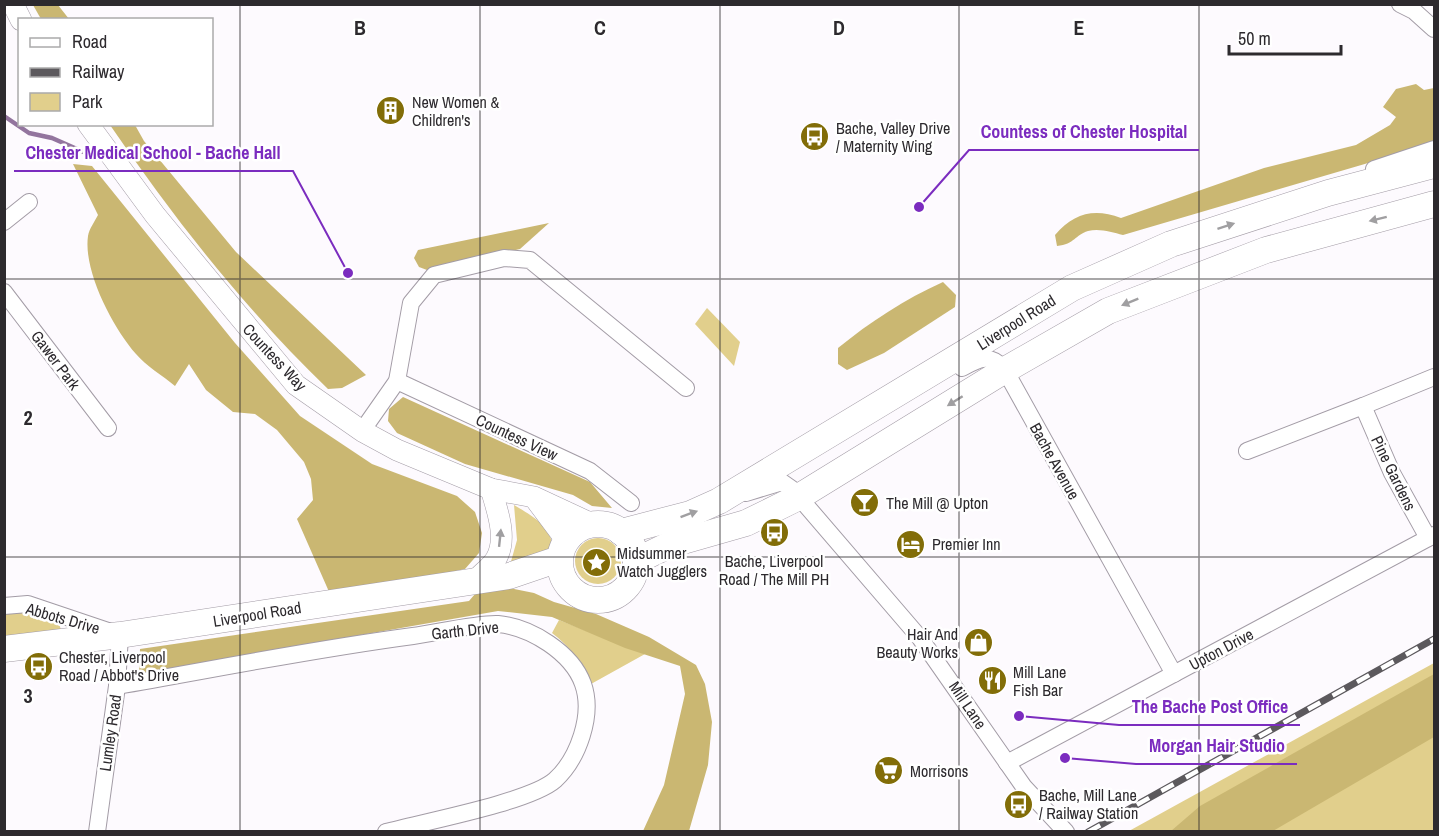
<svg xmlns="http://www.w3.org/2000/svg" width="1439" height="836" font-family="'Archivo Narrow',sans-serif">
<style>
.green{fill:#e1cf8c}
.forest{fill:#cab772}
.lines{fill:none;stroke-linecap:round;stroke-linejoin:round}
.stream{stroke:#93759e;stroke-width:4.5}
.minor-casing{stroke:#a39ca6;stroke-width:18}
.major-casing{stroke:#a39ca6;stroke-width:22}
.highway-casing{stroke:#a39ca6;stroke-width:27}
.minor{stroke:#fff;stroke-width:16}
.major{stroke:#fff;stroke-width:21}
.highway{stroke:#fff;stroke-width:26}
.rail-casing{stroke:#5c595d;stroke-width:7}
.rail{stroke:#fff;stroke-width:4.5;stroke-dasharray:14;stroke-linecap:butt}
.oneway{fill:#a09fa1}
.grid{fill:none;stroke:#2d2a2e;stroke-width:1.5;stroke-opacity:0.55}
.labels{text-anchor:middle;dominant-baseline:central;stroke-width:5;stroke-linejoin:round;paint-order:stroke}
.poi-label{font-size:16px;fill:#2d2a2e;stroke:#fff;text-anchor:start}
.street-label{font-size:16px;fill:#2d2a2e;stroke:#fff}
.grid-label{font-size:20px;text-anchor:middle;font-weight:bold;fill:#2d2a2e;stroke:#fff;stroke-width:5;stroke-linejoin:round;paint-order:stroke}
.leader{fill:none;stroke:#7b2cbf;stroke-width:2}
.callout-dot{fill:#7b2cbf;stroke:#fff;stroke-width:2}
.callout-label{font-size:18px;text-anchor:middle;font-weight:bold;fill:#7b2cbf;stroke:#fff;stroke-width:5;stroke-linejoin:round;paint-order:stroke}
</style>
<rect width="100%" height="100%" fill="#fdfafe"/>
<g class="green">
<path d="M707,308L740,342L734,366L695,324Z"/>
<path d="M514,505C532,516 551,525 553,548L510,565L517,540Z"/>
<circle cx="598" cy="561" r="23"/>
<path d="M19,610L58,620L61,630L5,639V611Z"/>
<path d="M559,620L645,654L591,684C583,663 569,646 552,633Z"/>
<path d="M1434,663V831H1129Z"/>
</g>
<g class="forest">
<path d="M33,5H58L69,19H41Z"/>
<path d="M1416,84L1424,90L1434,88L1433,144L1123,235C1112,232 1099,228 1088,231C1075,235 1075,244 1057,246L1055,235C1074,213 1094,208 1121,218L1264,168L1356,145L1390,125L1396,117L1383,107L1396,89Z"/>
<path d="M110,125H135L144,141L236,252L366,375L342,388L328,389C246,310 174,219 110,125Z"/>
<path d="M73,164L92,166L235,343L300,416L372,464L457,496L475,512L482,533L479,553L465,569L394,585L330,594L297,519L313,500L311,479L304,462L277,430L255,414L233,412L206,390L189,364L175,386C162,375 146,366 136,354C113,328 83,271 88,236C89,229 95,221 98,215Z"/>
<path d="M549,223L520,249L427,270L419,267L414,258L418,250Z"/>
<path d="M943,282L956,295L955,307L884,353L847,370L838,364V348C870,322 905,299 943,282Z"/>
<path d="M403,397L590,482L612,508L592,506L573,495L465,464L397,433L388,421L389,409Z"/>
<path d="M481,587H504L534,593L554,602L596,614L649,637L696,665L705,684L712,722L708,765L689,831H643L664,785L685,694L680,666L625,648L552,617L498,611L139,674L140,649L469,601Z"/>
<path d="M1434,674V737L1273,831H1171L1200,806Z"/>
</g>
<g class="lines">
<path class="stream" d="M4,116L29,133L52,138L86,153"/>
<defs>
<g id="minor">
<path d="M1400,4L1414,11L1434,29"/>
<path d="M1374,169L1434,149"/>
<path d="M4,222L29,202"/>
<path d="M4,292L108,428"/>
<path d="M962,368C980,358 991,353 1005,370L1174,674"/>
<path d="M397,381L590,471L631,503"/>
<path d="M1363,406L1434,377"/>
<path d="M362,431L397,381L411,303L434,275L504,258L530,260L686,388"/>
<path d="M1247,451L1363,406L1392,473L1428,538"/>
<path d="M746,493L782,482L792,489L920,638L1024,787L1066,832"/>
<path d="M4,606L28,604L120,635L117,686L97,832"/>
<path d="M117,686C215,669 314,649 413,636C435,633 478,623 498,624C531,627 572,653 583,684C594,715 578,759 555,780C530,802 423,822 386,832"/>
<path d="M1007,763L1434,535"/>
</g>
<g id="major">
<path d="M13,4L21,20"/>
<path d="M88,124L155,215L296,385L362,431L397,450L491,489L534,497L592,524"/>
<path d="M536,500L566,540"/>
<path d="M476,580C482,573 491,567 496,559C508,538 497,510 491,489"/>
</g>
<g id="highway">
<circle cx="598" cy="562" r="38"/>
<path d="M621,532L690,514L719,501L1072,288L1171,244L1328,193L1434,165"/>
<path d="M636,561L669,545L746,523L797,498L1005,370L1108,311L1266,250L1434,204"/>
<path d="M4,649L120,635L509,576L559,559"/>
</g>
</defs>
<use href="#minor" class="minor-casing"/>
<use href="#major" class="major-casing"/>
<use href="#highway" class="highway-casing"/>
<use href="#minor" class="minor"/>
<use href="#major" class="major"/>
<use href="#highway" class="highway"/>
<defs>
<path id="rail" d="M1088,832L1434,639"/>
</defs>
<use href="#rail" class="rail-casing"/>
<use href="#rail" class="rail"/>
</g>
<defs><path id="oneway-solid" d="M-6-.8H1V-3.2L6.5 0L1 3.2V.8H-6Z" transform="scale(1.5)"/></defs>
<g class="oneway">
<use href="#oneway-solid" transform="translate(1378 219) rotate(166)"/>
<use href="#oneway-solid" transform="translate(1226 226) rotate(-18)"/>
<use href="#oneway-solid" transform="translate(1130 302) rotate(158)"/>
<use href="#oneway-solid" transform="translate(955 401) rotate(148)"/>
<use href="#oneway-solid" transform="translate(689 514) rotate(-20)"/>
<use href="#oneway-solid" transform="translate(500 538) rotate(-84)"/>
</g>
<path class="grid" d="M240,4V832M480,4V832M720,4V832M959,4V832M1199,4V832M4,279H1434M4,557H1434"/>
<defs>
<symbol id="building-disc" viewBox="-11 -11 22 22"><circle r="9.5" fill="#826d08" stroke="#fff"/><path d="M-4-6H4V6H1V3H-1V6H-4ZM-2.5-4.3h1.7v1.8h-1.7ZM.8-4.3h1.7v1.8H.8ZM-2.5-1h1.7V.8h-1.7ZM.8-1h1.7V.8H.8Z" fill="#fff"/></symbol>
<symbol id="bus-disc" viewBox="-11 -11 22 22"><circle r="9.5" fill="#826d08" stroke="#fff"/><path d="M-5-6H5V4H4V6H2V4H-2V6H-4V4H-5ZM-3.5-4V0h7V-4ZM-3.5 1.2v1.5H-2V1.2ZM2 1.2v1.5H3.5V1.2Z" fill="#fff"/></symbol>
<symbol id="bar-disc" viewBox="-11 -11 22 22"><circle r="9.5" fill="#826d08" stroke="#fff"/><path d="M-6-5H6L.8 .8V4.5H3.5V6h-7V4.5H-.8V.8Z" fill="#fff"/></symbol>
<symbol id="hotel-disc" viewBox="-11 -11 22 22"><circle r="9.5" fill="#826d08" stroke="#fff"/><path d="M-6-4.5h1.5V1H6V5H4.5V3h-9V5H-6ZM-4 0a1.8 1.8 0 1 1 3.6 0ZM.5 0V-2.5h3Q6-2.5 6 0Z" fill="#fff"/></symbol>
<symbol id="sight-disc" viewBox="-11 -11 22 22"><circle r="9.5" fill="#826d08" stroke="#fff"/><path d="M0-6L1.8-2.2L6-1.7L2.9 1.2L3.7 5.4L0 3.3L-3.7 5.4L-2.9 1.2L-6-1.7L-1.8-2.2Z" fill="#fff"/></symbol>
<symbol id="shop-disc" viewBox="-11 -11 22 22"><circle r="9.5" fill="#826d08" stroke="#fff"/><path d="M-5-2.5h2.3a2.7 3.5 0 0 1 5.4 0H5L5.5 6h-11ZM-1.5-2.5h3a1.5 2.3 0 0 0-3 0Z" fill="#fff"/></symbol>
<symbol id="restaurant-disc" viewBox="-11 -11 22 22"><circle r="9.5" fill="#826d08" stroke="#fff"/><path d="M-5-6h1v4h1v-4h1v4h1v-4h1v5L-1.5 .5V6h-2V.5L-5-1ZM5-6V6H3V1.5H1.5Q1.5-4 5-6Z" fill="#fff"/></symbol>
<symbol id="supermarket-disc" viewBox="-11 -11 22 22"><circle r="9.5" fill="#826d08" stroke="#fff"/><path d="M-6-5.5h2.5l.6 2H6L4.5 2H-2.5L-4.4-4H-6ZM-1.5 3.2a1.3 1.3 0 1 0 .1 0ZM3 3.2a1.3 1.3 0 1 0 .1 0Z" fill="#fff"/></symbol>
</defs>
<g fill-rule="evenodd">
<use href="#building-disc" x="374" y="94" width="33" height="33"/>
<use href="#bus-disc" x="798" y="120" width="33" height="33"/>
<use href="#bar-disc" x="848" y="486" width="33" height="33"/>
<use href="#bus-disc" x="758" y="516" width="33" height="33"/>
<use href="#hotel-disc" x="894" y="528" width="33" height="33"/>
<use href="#sight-disc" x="580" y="546" width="33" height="33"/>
<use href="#shop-disc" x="962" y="626" width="33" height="33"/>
<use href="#bus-disc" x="22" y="650" width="33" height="33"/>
<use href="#restaurant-disc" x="976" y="664" width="33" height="33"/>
<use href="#supermarket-disc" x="872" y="754" width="33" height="33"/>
<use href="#bus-disc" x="1002" y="788" width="33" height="33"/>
</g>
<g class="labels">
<g class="poi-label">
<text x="412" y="102">New Women &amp;<tspan x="412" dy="18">Children's</tspan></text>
<text x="836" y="128">Bache, Valley Drive<tspan x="836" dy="18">/ Maternity Wing</tspan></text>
<text x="886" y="503">The Mill @ Upton</text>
<text x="932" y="544">Premier Inn</text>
<text x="617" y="553">Midsummer<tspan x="617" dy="18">Watch Jugglers</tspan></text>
<text x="774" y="561" text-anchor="middle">Bache, Liverpool<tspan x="774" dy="18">Road / The Mill PH</tspan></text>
<text x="958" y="634" text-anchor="end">Hair And<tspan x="958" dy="18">Beauty Works</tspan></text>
<text x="59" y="657">Chester, Liverpool<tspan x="59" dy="18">Road / Abbot's Drive</tspan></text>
<text x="1013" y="672">Mill Lane<tspan x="1013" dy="18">Fish Bar</tspan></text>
<text x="910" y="771">Morrisons</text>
<text x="1039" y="795">Bache, Mill Lane<tspan x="1039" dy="18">/ Railway Station</tspan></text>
</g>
<g class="street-label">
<text transform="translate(1016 322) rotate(-32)">Liverpool Road</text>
<text transform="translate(275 357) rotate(47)">Countess Way</text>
<text transform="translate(56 360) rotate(53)">Gawer Park</text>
<text transform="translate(517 437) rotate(25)">Countess View</text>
<text transform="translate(1055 461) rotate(61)">Bache Avenue</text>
<text transform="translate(1394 473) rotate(64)">Pine Gardens</text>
<text transform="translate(257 614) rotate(-9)">Liverpool Road</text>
<text transform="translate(63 618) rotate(16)">Abbots Drive</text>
<text transform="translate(465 630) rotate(-6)">Garth Drive</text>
<text transform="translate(1221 649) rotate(-28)">Upton Drive</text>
<text transform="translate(968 705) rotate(56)">Mill Lane</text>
<text transform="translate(110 733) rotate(-82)">Lumley Road</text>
</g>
</g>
<g class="grid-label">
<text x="360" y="35">B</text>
<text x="600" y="35">C</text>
<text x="839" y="35">D</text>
<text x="1079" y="35">E</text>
<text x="28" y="425">2</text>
<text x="28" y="703">3</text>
</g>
<path class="leader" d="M919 207L969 150H1199M348 273L293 171H14M1019 716L1119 725H1300M1065 758L1136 764H1297"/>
<g class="callout-dot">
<circle cx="919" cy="207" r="6"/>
<circle cx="348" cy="273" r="6"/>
<circle cx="1019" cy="716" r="6"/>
<circle cx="1065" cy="758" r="6"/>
</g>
<g class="callout-label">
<text x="1084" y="138">Countess of Chester Hospital</text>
<text x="153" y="159">Chester Medical School - Bache Hall</text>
<text x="1210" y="713">The Bache Post Office</text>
<text x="1217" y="752">Morgan Hair Studio</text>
</g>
<rect width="1439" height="836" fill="none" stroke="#2d2a2e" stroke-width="12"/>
<rect x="18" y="18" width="195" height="108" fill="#ffffff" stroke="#abaaab" stroke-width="1.5"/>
<rect x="30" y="38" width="30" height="9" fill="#ffffff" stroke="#abaaab" stroke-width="1.5"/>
<text x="72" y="48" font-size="18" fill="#2d2a2e">Road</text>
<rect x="30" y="68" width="30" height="9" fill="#5c595d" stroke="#abaaab" stroke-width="1.5"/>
<text x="72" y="78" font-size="18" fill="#2d2a2e">Railway</text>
<rect x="30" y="93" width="30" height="18" fill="#e1cf8c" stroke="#abaaab" stroke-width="1.5"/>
<text x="72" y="108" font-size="18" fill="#2d2a2e">Park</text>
<path d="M1229 45v9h112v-9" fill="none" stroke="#2d2a2e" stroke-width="3"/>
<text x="1238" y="45" font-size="18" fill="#2d2a2e" stroke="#ffffff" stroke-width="4.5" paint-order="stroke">50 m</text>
</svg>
